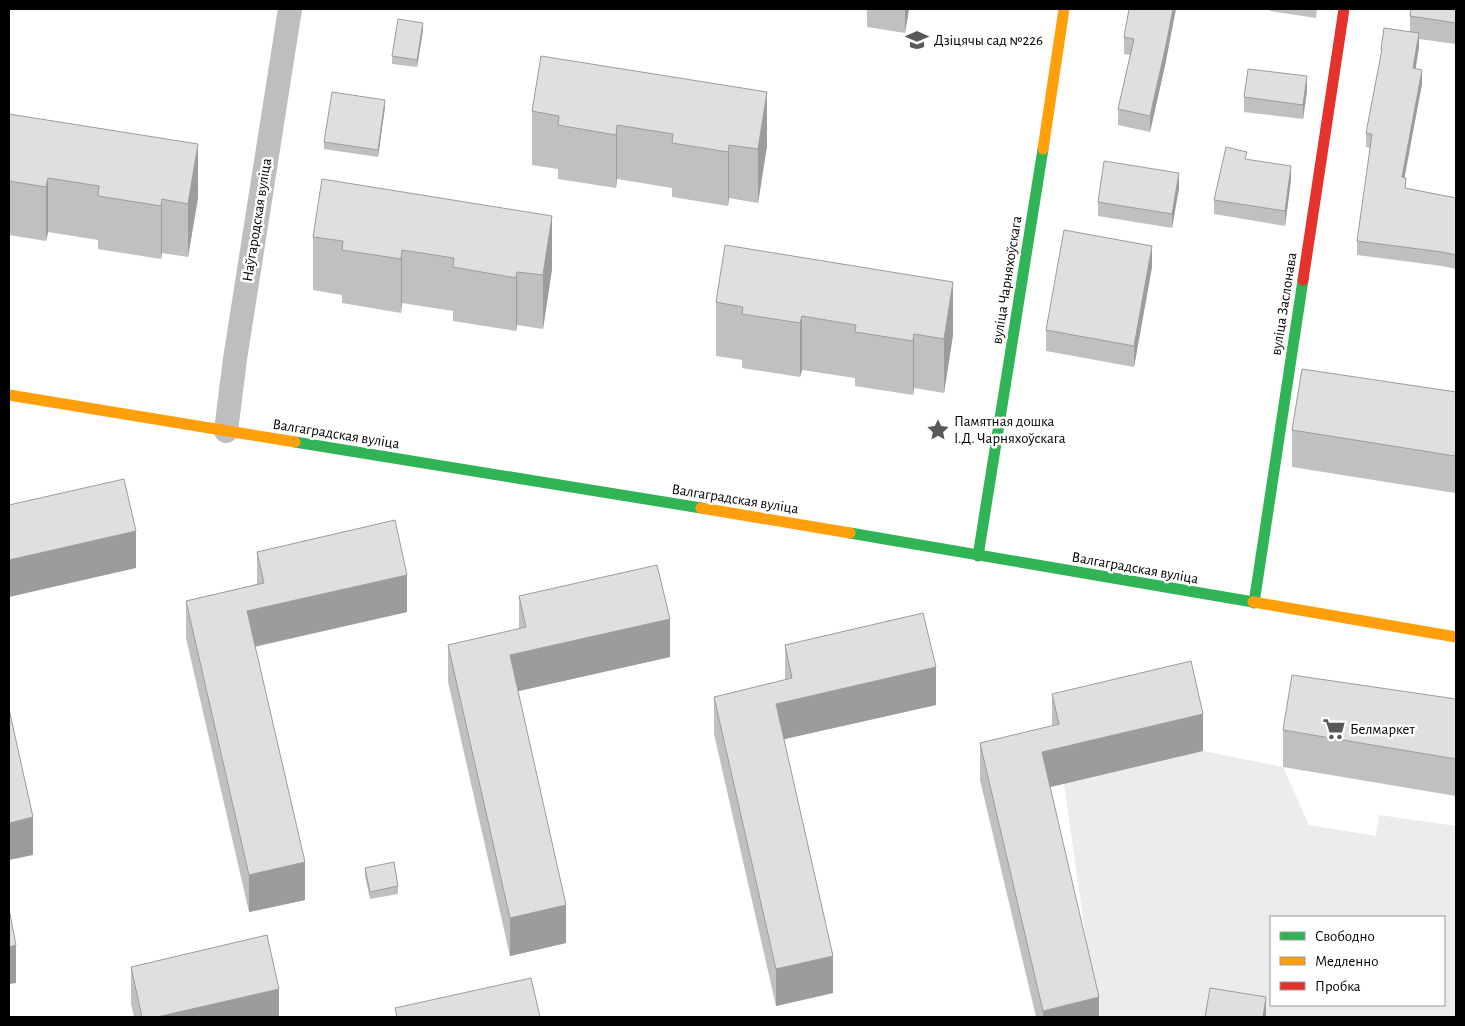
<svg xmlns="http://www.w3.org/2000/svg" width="1465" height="1026" font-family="'Alegreya Sans',sans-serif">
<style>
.green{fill:#ececec;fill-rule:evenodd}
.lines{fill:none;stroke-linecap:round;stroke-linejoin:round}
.street{stroke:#bebebe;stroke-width:24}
.fast{stroke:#30b455;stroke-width:11}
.slow{stroke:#ff9f0a;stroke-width:11}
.jam{stroke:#e5322d;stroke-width:11}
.wall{fill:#c0c0c0}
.shaded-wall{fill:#9c9c9c}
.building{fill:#dfdfdf;stroke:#9c9c9c}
.labels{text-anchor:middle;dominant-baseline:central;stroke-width:5;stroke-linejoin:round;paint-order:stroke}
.poi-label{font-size:15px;fill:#000;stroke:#fff;text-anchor:start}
.street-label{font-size:15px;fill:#000;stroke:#fff}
</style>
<rect width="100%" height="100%" fill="#fff"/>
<path class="green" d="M1203,751L1283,767L1309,825L1376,836L1379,815L1456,826V1017H1097L1064,784ZM1271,917H1444V1005H1271Z"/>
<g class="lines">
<path class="street" d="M226,431L235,359L290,9"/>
<g class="fast">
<path d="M295,442L701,508"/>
<path d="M850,533L1253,602"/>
<path d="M978,556L1043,149"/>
<path d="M1254,603L1303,280"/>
</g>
<g class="slow">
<path d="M1043,149L1064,9"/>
<path d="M9,395L295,442"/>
<path d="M701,508L850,533"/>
<path d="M1253,602L1456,637"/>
</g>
<path class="jam" d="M1303,280L1344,9"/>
</g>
<g class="wall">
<path d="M867,9H909L905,33L867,27Z"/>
<path d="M1129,9L1166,61L1150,132L1118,125V109L1130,55L1124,54V37Z"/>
<path d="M1270,9H1317L1316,18L1270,11Z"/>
<path d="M1456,9V44L1419,39V47L1416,68L1422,84L1404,177L1406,188L1456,198V269L1442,266L1357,255V241L1371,148L1366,147V133L1381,55V49L1410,32V16Z"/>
<path d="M423,30L417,67L392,64V56Z"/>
<path d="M1307,91L1303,119L1244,112V97Z"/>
<path d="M385,107L378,157L324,149V142Z"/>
<path d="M532,111L767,146L758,203L729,198L728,206L672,197V188L617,179L616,188L558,179V169L532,165Z"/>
<path d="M9,114L198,198L188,257L162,253L161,259L98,249V240L48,232L46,241L9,235Z"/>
<path d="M1247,160L1291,180L1285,226L1214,214V200Z"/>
<path d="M1179,188L1172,228L1098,216V202Z"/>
<path d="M313,237L552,269L543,329L517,325L516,331L453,321V311L402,303L401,313L342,303V295L313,290Z"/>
<path d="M1152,267L1134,367L1046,351V330Z"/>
<path d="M716,302L953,335L944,393L914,388L913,395L855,386V378L802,370L800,377L742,368V360L716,356Z"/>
<path d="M1456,392V482L1455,493L1292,467V430Z"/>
<path d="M257,552L407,612L255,647L305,900L249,912L186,638V601L257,584Z"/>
<path d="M519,596L670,657L518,691L566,943L510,956L448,682V645L519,629Z"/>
<path d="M785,645L936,705L784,739L833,993L776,1006L714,734V697L785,680Z"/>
<path d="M1052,694L1203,751L1050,787L1099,1017H1036L980,780V743L1052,726Z"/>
<path d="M1456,699V796L1283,767V730Z"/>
<path d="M365,868L398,886V894L370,899L365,876Z"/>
<path d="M131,967L279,1017H134L131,1004Z"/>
</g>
<g class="shaded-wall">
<path d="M905,9H909L905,33Z"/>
<path d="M1173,9H1176L1166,61L1150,132V116Z"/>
<path d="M423,23V30L417,67V60Z"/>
<path d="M1419,33V47L1413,82V68Z"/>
<path d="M1422,70V84L1402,191V177Z"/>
<path d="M1307,76V91L1303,119V105Z"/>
<path d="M767,92V146L758,203V149Z"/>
<path d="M385,100V107L378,157V150Z"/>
<path d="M617,125V179L616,188V135Z"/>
<path d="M198,144V198L188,257V204Z"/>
<path d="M729,145V198L728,206V152Z"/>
<path d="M1291,166V180L1285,226V211Z"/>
<path d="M1179,173V188L1172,228V214Z"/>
<path d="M48,178V232L46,241V187Z"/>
<path d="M162,199V253L161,259V206Z"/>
<path d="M552,216V269L543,329V275Z"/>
<path d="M1152,246V267L1134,367V346Z"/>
<path d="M402,250V303L401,313V259Z"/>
<path d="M517,272V325L516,331V278Z"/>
<path d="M953,282V335L944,393V339Z"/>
<path d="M802,316V370L800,377V323Z"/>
<path d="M914,334V388L913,395V341Z"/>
<path d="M1456,445V482L1455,493V456Z"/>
<path d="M136,531V568L9,597V560Z"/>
<path d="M407,575V612L247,648V611Z"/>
<path d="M670,619V657L510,693V655Z"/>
<path d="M936,667V705L776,741V704Z"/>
<path d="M1203,714V751L1042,789V752Z"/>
<path d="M33,817V855L9,860V823Z"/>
<path d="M305,862V900L249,912V875Z"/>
<path d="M566,905V943L510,956V918Z"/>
<path d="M16,945V983L9,984V947Z"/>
<path d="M833,956V993L776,1006V969Z"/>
<path d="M279,989V1017H157Z"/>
<path d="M1099,997V1017H1043V1011Z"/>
<path d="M1266,997V1017H1263Z"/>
</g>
<g class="building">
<path d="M1129,9H1173L1166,45L1150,116L1118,109L1134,39L1124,37Z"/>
<path d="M1411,9H1456V23L1410,16Z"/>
<path d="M398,19L423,23L417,60L392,56Z"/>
<path d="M1384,28L1419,33L1413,68L1422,70L1402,177L1406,178L1405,188L1456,198L1455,202H1456V255L1442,252L1357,241L1372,134L1366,133L1382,49H1381Z"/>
<path d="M541,56L767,92L758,149L729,145L728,152L672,143L673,134L617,125L616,135L558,125L559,116L532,111Z"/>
<path d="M1248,69L1307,76L1303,105L1244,97Z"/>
<path d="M332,92L385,100L378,150L324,142Z"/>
<path d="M9,114L198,144L188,204L162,199L161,206L98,196L99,186L48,178L46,187L9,181Z"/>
<path d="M1226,147L1247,152L1245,159L1291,166L1285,211L1214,200Z"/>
<path d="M1104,161L1179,173L1172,214L1098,202Z"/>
<path d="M322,179L552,216L543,275L517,272L516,278L453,267L454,258L402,250L401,259L342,250L343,241L313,237Z"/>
<path d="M1064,230L1152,246L1134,346L1046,330Z"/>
<path d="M725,245L953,282L944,339L914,334L913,341L855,332L856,325L802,316L800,323L742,314L743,307L716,302Z"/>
<path d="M1302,369L1456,392V445L1455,456L1292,430Z"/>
<path d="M124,479L136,531L9,560V505Z"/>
<path d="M395,520L407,575L247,611L305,862L249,875L186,601L264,583L257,552Z"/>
<path d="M657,565L670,619L510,655L566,905L510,918L448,645L526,627L519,596Z"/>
<path d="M923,613L936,667L776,704L833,956L776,969L714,697L792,678L785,645Z"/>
<path d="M1191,661L1203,714L1042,752L1099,997L1043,1011L980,743L1059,724L1052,694Z"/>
<path d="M1292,675L1456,699V759L1283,730Z"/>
<path d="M9,709L33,817L9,823Z"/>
<path d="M394,862L398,886L370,892L365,868Z"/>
<path d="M9,909L16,945L9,947Z"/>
<path d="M267,935L279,989L157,1017H142L131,967Z"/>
<path d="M531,978L540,1017H397L395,1008Z"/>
<path d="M1210,988L1266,997L1263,1017H1205Z"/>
</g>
<defs>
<symbol id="school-bare" viewBox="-9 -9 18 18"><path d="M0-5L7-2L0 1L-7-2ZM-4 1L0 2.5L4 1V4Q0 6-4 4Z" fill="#595959" stroke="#fff" stroke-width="2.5" paint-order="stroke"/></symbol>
<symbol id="sight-bare" viewBox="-9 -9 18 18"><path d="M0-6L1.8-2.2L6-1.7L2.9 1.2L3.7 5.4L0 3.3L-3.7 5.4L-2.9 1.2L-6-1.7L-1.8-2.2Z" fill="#595959" stroke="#fff" stroke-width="2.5" paint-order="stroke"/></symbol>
<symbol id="supermarket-bare" viewBox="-9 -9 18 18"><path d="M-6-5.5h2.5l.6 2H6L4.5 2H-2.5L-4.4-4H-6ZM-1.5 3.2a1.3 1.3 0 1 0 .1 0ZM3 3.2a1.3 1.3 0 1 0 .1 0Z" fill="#595959" stroke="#fff" stroke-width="2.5" paint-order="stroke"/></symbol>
</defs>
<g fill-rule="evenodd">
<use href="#school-bare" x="901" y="24" width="32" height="32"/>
<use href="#sight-bare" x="922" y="414" width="32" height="32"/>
<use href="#supermarket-bare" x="1318" y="713" width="32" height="32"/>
</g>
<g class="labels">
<g class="poi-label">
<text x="934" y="40">Дзіцячы сад №226</text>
<text x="954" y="421">Памятная дошка<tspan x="954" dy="17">І.Д. Чарняхоўскага</tspan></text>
<text x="1350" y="729">Белмаркет</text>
</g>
<g class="street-label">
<text transform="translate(257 220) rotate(-81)">Наўгародская вуліца</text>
<text transform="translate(1007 280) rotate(-81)">вуліца Чарняхоўскага</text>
<text transform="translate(1284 304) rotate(-81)">вуліца Заслонава</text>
<text transform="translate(336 434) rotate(9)">Валгаградская вуліца</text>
<text transform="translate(735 499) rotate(9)">Валгаградская вуліца</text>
<text transform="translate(1135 568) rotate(10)">Валгаградская вуліца</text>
</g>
</g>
<rect width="1465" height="1026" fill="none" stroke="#000000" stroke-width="20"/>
<rect x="1270" y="916" width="175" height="90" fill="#ffffff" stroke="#999999"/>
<rect x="1280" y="932" width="25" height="8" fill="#30b455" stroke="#999999"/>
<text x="1315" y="941" font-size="15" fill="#000000">Свободно</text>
<rect x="1280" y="957" width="25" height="8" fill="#ff9f0a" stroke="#999999"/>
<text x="1315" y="966" font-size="15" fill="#000000">Медленно</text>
<rect x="1280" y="982" width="25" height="8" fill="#e5322d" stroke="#999999"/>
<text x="1315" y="991" font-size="15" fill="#000000">Пробка</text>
</svg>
